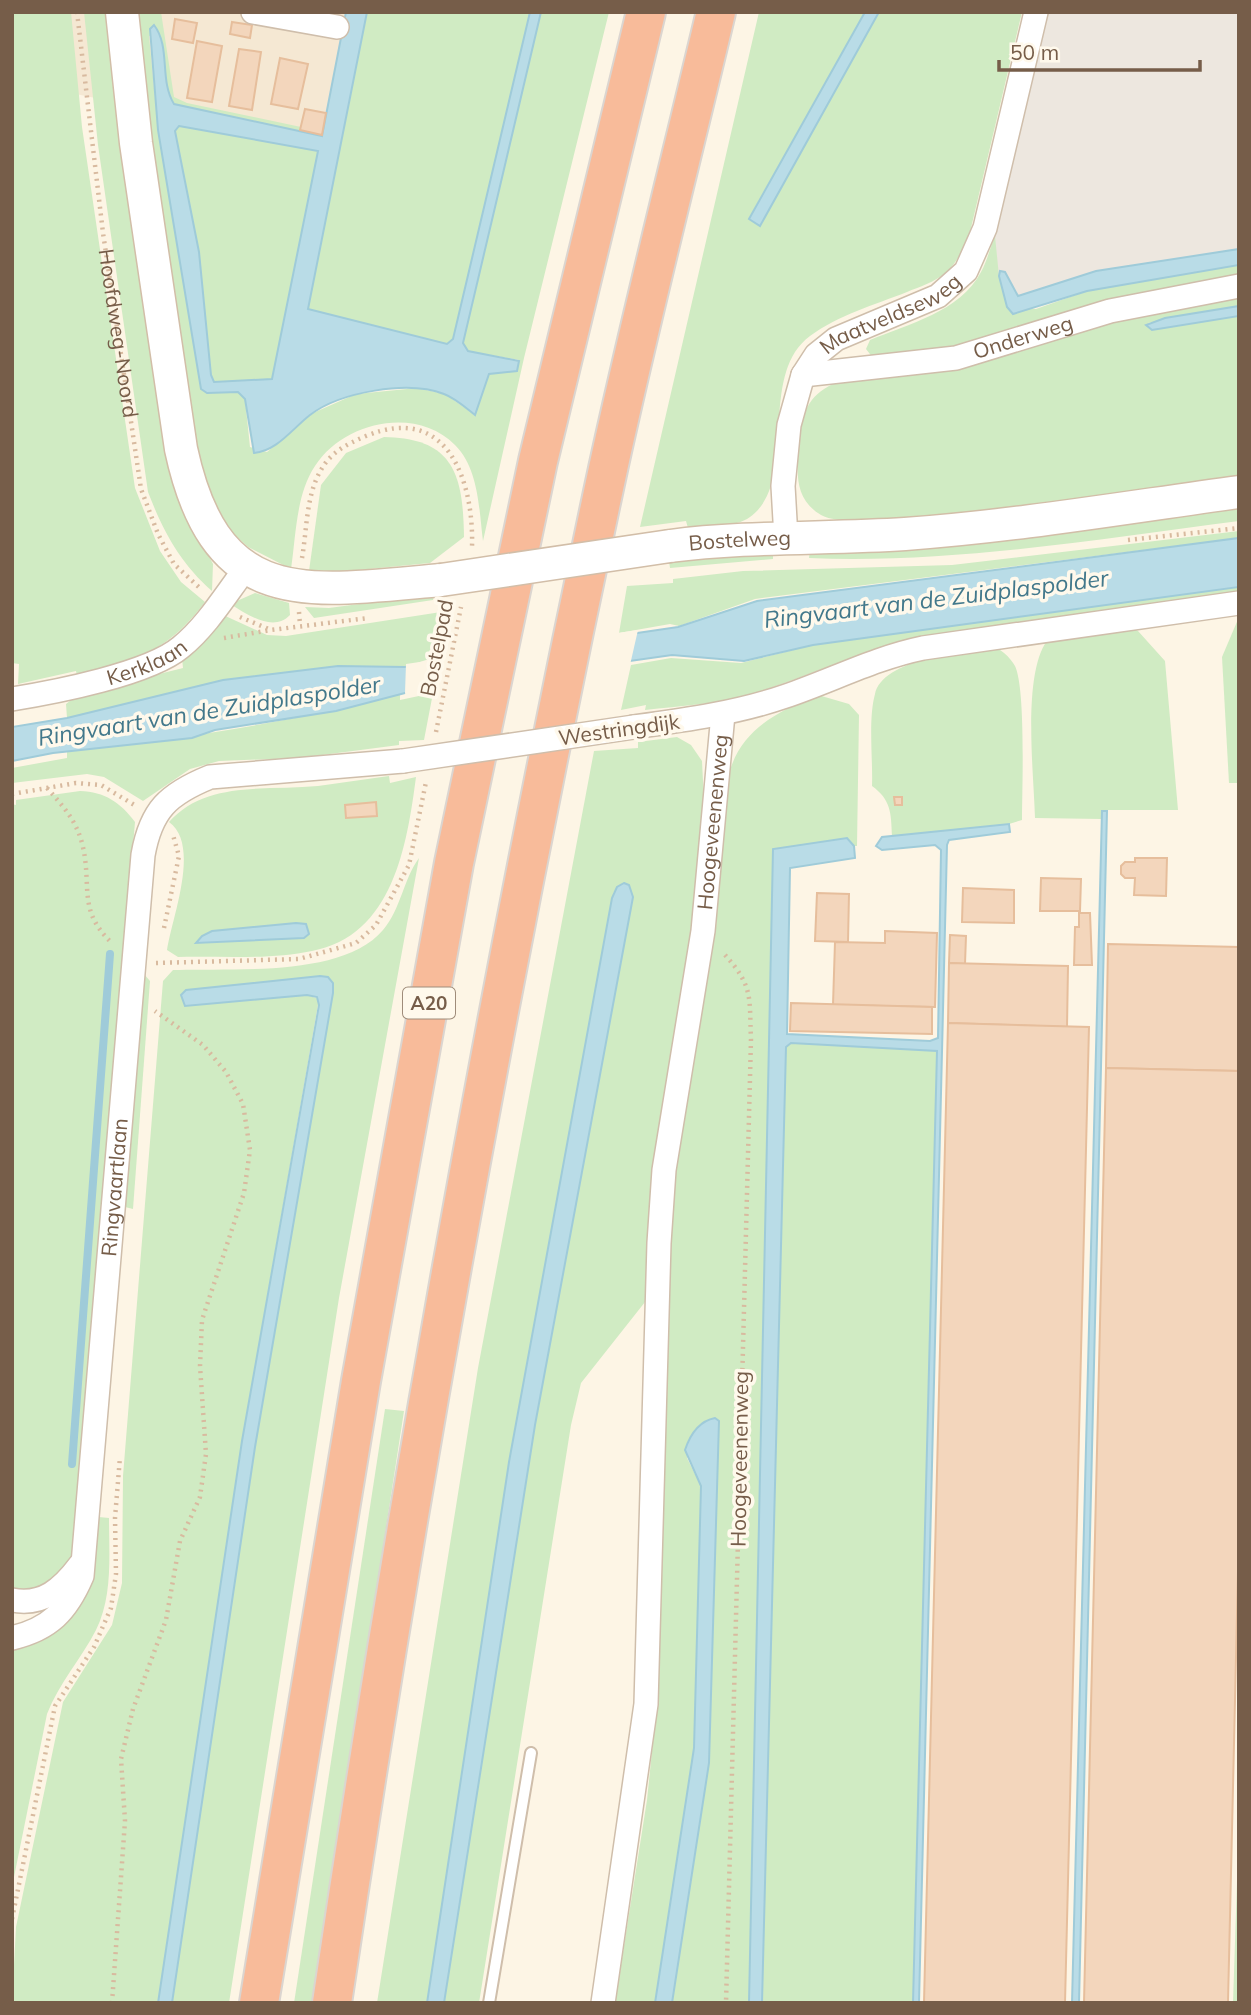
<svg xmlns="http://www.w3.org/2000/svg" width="1251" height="2015" font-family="Mulish,sans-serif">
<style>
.residential{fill:#f5e8d3}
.industrial{fill:#ede7df}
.green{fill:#d0ebc3}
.water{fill:#b9dce7;stroke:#9fcbd9;stroke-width:2;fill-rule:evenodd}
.pier{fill:#fdf5e5}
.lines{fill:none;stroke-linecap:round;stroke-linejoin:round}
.stream{stroke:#9fcbd9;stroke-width:8}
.building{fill:#f3d6bc;stroke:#e6be9c;stroke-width:2}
.lane-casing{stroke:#cfbeab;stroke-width:14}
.street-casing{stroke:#cfbeab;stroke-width:26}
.secondary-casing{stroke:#d2bea8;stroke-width:35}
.highway-casing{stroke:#dbd5d0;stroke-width:42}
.path{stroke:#d8ba9f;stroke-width:4.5;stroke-dasharray:2 5;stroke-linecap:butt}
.lane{stroke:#fff;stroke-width:10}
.street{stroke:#fff;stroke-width:23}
.secondary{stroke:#fff;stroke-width:32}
.highway{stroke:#f8bb9a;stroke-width:38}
.street-bridge-casing{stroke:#cfbeab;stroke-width:26;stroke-linecap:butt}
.secondary-bridge-casing{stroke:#d2bea8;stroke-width:35;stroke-linecap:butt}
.street-bridge{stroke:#fff;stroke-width:23}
.secondary-bridge{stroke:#fff;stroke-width:32}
.labels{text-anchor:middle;stroke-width:7;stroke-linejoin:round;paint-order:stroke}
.shield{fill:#fff9ec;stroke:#9f8c7a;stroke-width:2}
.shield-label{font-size:19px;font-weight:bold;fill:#765d49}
.street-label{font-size:21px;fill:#765d49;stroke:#fff9ec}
.water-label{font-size:23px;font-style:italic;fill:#42788b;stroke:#fff9ec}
</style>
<rect width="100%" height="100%" fill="#fdf5e5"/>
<polygon class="residential" points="12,12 360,12 335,147 12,81"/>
<polygon class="industrial" points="1048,12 1239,12 1239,259 978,307"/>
<g class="green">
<path d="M12 12H71L82 127 135 488 160 551 181 582 205 602C166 654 137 658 77 676L76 671 18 684 19 664 12 663V679Z"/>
<path d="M84 12H111L187 514 213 564 212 591C180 563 163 531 148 492L98 145Z"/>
<path d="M139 12H161L174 97 187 103 301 127 300 131 174 104 166 88 160 35 149 36 158 130 201 389 207 393 239 392 245 399 250 447 267 452 313 413 356 394 417 388 445 394 475 415 489 374 519 360 468 351 463 343 541 12H609L524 358 483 541C479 510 479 469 455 445 416 405 343 422 315 466 296 494 296 536 291 569L248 547 226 527 208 500 184 396 136 20Z"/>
<polygon points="367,12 530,12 453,339 447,344 308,309"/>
<path d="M759 12H865L749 218 760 225 879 12H1022L971 228C965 244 959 262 945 273 935 282 919 287 907 292 874 305 839 315 810 336 756 376 800 481 750 517 735 528 707 526 688 528L686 521 640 527Z"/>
<polygon points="179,126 318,150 272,380 213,382 211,375 175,131"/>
<path d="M995 236 999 276 1007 307 1036 309 1087 291 1239 265V278L948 350 873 358 866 349 870 340C908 324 960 312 981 272 987 261 990 248 995 236Z"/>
<path d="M1239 292V306L1148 323 1152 330 1239 316V481C1174 489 860 539 821 515 792 498 797 468 800 439 802 413 808 396 833 384L1111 318Z"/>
<path d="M384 437C454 438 463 475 464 537L430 563 328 573 309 571 321 485 346 453Z"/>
<path d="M1239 505V521C1100 539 949 564 809 558L810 550Z"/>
<polygon points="1239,531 1239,538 755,599 679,626 670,624 619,633 627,586 673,583 673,579 743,571 952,565"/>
<polygon points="773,552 773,559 670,568 669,561"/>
<path d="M1239 587V595L922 637C864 649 810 676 752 694 718 704 680 706 645 710L646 705 621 710 631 665 671 658 741 663 813 645Z"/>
<path d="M255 593 289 603 290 615C273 633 247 614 230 604Z"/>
<polygon points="434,594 433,600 314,618 305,607 329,608"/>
<polygon points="441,612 432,658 405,667 338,666 223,680 67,718 66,704 79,694 183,668 182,658 221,614 267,635 286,636"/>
<polygon points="1239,617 1239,783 1229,783 1222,657"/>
<path d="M1129 627 1138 631 1165 661 1178 810H1105L1102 811 1101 819 1035 818C1034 774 1021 668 1050 637Z"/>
<path d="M990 645C999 647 1011 658 1015 666 1026 689 1022 790 1022 820L1009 824 892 836C891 812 891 800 872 786 873 759 868 719 875 694 882 660 962 651 990 645Z"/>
<path d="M433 693 424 740 399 741V745L299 758 219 761 190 769 143 801 104 777 87 774 12 783V768L67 758V751C180 739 290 723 400 694V700Z"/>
<path d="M818 695 849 704 859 715 857 846H854L847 838 773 849 749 2003H672L709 1763 719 1422 715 1418 687 1458 701 1486 694 1748 655 2003H615L647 1800 657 1703 672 1175 716 928 727 783C736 732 774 713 818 695Z"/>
<polygon points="677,737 691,745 702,761 704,801 690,946 653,1162 645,1302 581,1383 571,1425 479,2003 444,2003 535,1425 633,897 629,885 614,892 612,898 509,1462 427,2003 377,2003 478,1368 594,751 638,748 638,742"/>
<path d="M389 776 390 783 416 777C407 845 393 936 312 951 270 960 222 956 178 957L167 950C172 917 201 845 169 822 206 780 267 791 318 786 342 783 365 779 389 776Z"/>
<path d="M80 791C105 792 120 802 135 822L74 1553C57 1584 46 1590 12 1594V804L16 805V800Z"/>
<path d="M419 858 339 1298 229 2003H172L255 1447 333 983 185 1006 307 995 319 999 242 1441 158 2003H12L16 1927 63 1702 112 1625 122 1583 123 1476 163 981 173 970C230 968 343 978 383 930 401 909 403 880 419 858Z"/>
<polygon points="143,973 150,981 133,1209 125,1207"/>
<polygon points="791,1043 926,1048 937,1050 937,1054 913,2003 762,2003 786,1047"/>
<polygon points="385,1409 404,1411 313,2003 294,2003"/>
<path d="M99 1517 109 1518C109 1554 113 1596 96 1630 81 1659 59 1683 47 1714L12 1887V1649L86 1594 94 1574Z"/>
<polygon points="1239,1820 1239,2003 1233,2003"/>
</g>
<g class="water">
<path d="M346 12H367L308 309 447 344 453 339 530 12H541L463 343 468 351 519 361 517 371 489 374 475 415C466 408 455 398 444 394 408 380 340 392 310 415 292 429 277 451 254 453L245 399 238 392 207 393 201 389 158 130 150 29 154 25C171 47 159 80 174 104L322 136ZM179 126 318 151 272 379 214 382 211 375 199 252 175 131Z"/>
<polygon points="865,12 879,12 760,226 749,219"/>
<polygon points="1239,249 1239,265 1087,291 1013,314 1007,307 999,276 1000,271 1005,272 1018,296 1096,271"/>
<polygon points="1239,306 1239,316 1152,330 1146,325 1165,318"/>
<polygon points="1239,538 1239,587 813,645 744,661 672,655 405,693 336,711 215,730 192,738 53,753 12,761 12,727 67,718 223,680 338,666 405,667 678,627 757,601"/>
<polygon points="1102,811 1107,811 1079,2003 1072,2003"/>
<polygon points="1009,824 1010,832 949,840 947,845 919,2003 913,2003 937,1051 791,1043 786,1047 762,2003 749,2003 773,849 847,838 854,846 855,858 790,868 787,1034 930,1041 938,1038 941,850 935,845 882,850 876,846 882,837"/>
<polygon points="624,883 629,885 633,897 535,1425 444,2003 427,2003 509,1462 612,898 617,887"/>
<polygon points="296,923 306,924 309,934 304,938 196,943 202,936 212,931"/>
<polygon points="320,976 328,977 333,983 333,993 255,1447 172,2003 158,2003 242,1441 319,1005 317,997 307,995 185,1006 181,995 186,990"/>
<path d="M715 1418 719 1421 709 1763 672 2003H655L694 1748 701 1486 685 1450C690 1435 699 1421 715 1418Z"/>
</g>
<polygon class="pier" points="638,630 630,665 406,696 405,693 406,664"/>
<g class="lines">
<polyline class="stream" points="72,1464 110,954"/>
</g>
<g class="building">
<polygon points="175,19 197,23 193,43 172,39"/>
<polygon points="232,22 252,25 250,38 230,34"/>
<polygon points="197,41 222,46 212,102 187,98"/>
<polygon points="239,49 261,52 252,110 229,106"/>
<polygon points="280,58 308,64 298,109 271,104"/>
<polygon points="305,109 326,113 322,135 300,130"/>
<polygon points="894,797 902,797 902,805 895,805"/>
<polygon points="376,802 377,816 346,818 345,805"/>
<polygon points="1135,858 1167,858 1166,896 1134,895 1135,878 1125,878 1121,874 1121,866 1125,862 1135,862"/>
<polygon points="1041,878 1081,879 1080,911 1040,911"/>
<polygon points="963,888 1014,890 1014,923 962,922"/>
<polygon points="817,893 849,894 848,942 815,941"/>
<polygon points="1079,913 1090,913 1092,965 1074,965 1075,927 1079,927"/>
<polygon points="885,931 937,933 935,1007 833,1005 835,942 885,943"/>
<polygon points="950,935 966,936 965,964 949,963"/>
<polygon points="1108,944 1239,947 1239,1071 1106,1068"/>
<polygon points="949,963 1068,966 1067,1027 948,1023"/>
<polygon points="791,1003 932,1007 932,1034 790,1031"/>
<polygon points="948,1023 1089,1027 1065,2003 924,2003"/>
<polygon points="1106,1068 1239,1071 1239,1528 1228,2003 1084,2003"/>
</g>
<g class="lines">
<g class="lane-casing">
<polyline id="lane" points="489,2003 531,1753"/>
</g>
<g class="street-casing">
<g id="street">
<polyline points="253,12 337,27"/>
<path id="s2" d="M803 375 956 358 1110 311 1239 286"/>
<path id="s3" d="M786 538 783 486 789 425 803 375 816 355 836 339 938 296 966 271 985 228 1036 12"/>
<path id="s4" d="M12 699C55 692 149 674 181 647 207 626 226 594 246 568"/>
<path d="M634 727C685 720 737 713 786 696 833 680 875 658 923 648L1239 603"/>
<path d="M12 1600C43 1606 62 1589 80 1565"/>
<path id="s5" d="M12 1638C50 1629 67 1611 82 1576L143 855C151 810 168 794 210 777L403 761"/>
<path id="s6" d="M603 2003 646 1704 659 1243 664 1170 703 931 723 714"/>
</g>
</g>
<g class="secondary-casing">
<g id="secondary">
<path d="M122 12 136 143 181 449C216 612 306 592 441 580"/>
<path id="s7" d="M670 546C748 536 827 539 905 534 1017 526 1128 507 1239 492"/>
</g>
</g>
<g class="highway-casing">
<g id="highway">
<polyline points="259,2003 361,1381 454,863 538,461 646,12"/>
<path d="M332 2003C408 1489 500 976 608 469 641 316 680 164 716 12"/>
</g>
</g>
<g class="path">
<path id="s1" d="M77 12 103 233 141 489 158 534 174 564 202 590"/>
<polyline points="1128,540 1239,528"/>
<path d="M302 558C307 530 306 495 321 470 331 452 347 444 366 436 448 402 474 482 472 547"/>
<polyline points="299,612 300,625"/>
<polyline points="240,617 271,630 368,618"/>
<polyline points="224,638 271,630"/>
<polyline points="436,732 461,607"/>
<path d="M47 788C62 805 76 820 82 843 93 886 76 910 113 944"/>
<polyline points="12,794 76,783 101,785 136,806"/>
<polyline points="164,928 179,856 173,835"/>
<path d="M725 955C754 987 749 998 751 1039L726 2003"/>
<polyline points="156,963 299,959 356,943 376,925 409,865 426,782"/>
<polyline points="12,1919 55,1706 94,1647 111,1608 116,1574 115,1518 120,1457"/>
<polyline points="112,2003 125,1821 121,1759 133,1709 166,1620 180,1541 200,1497 206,1454 200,1366 202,1320 244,1193 250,1150 243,1104 226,1072 203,1045 155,1011"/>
</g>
<use href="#lane" class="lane"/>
<use href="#street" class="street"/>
<use href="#secondary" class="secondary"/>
<use href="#highway" class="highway"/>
<g class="street-bridge-casing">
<polyline id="street-bridge" points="403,761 634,727"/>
</g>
<g class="secondary-bridge-casing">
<polyline id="secondary-bridge" points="441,580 670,546"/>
</g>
<use href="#street-bridge" class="street-bridge"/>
<use href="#secondary-bridge" class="secondary-bridge"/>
</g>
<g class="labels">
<rect class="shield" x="403" y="987.5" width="52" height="31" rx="5"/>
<g class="shield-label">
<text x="429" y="1010">A20</text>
</g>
<g class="street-label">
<text dy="7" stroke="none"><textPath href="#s3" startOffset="275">Maatveldseweg</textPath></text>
<text dy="7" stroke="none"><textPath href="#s1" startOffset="324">Hoofdweg-Noord</textPath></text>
<text dy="7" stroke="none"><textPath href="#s2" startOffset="224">Onderweg</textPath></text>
<text dy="7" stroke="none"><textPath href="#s7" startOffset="70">Bostelweg</textPath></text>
<text transform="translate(437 648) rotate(-79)" y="7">Bostelpad</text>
<text dy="7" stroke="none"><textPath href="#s4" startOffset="140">Kerklaan</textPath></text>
<text transform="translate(619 730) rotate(-8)" y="7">Westringdijk</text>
<text dy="7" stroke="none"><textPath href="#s6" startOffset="1188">Hoogeveenenweg</textPath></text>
<text dy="7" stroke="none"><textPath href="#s5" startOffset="488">Ringvaartlaan</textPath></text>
<text transform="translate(740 1459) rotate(-89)" y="7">Hoogeveenenweg</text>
</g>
<g class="water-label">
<text transform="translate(936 599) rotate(-7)" y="8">Ringvaart van de Zuidplaspolder</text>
<text transform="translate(209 711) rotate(-9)" y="8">Ringvaart van de Zuidplaspolder</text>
</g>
</g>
<rect width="1251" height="2015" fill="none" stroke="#765d49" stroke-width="28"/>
<path d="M999 60v10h201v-10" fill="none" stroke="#765d49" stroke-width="3.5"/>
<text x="1010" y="60" font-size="21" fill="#765d49" stroke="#fff9ec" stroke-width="5" paint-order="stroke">50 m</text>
</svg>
